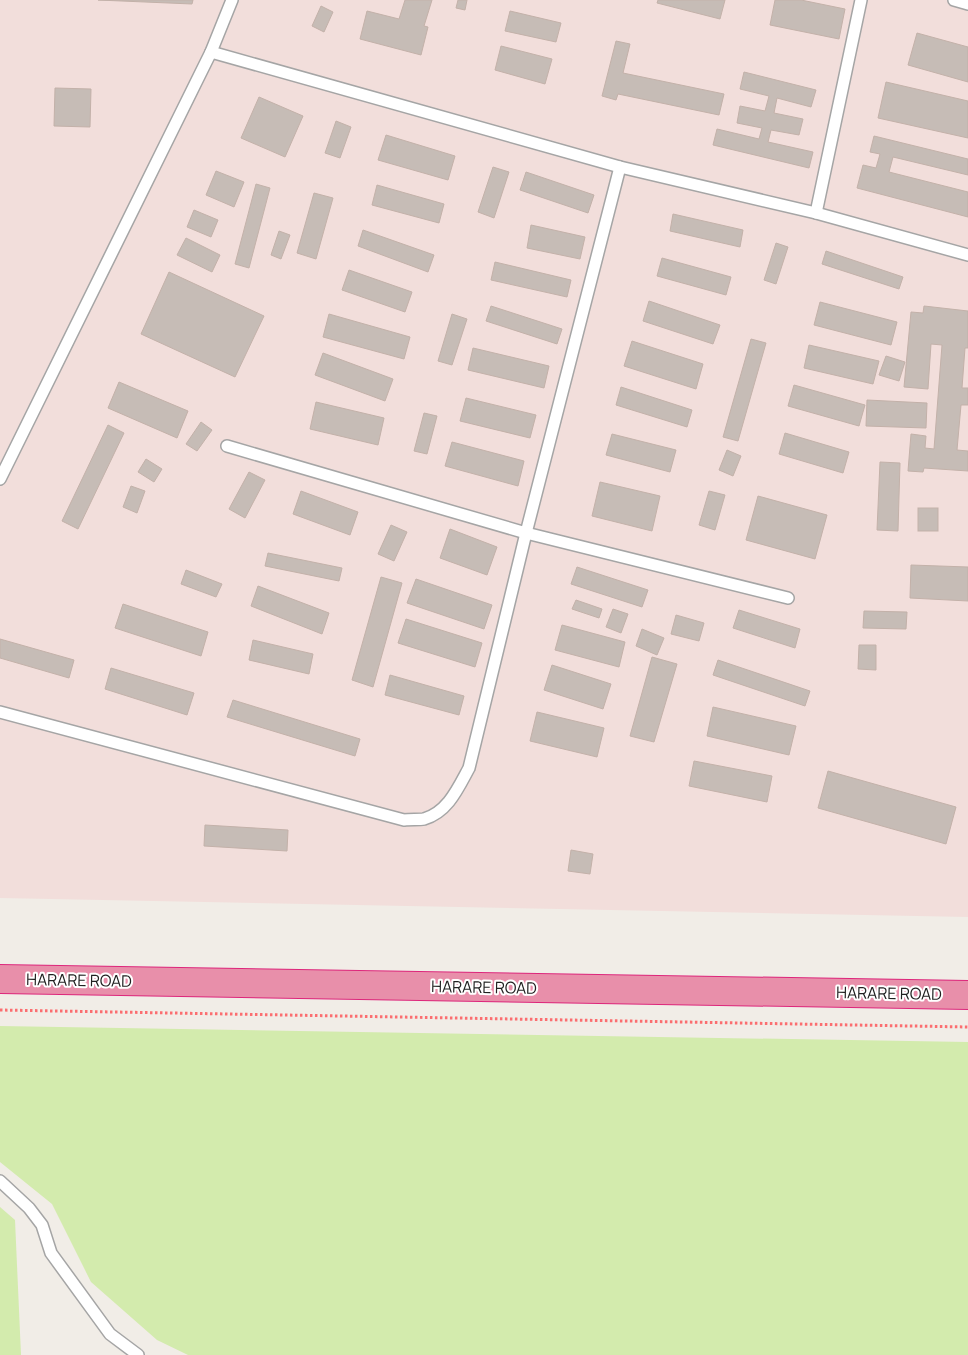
<svg xmlns="http://www.w3.org/2000/svg" width="968" height="1355" font-family="Manrope,sans-serif">
<style>
.military{fill:#f2dedb}
.grass{fill:#d3ebad}
.building{fill:#c6bcb6;stroke:#c3b1a9}
.lines{fill:none;stroke-linecap:round;stroke-linejoin:round}
.lane-casing{stroke:#a5a5a5;stroke-width:14}
.highway-casing{stroke:#dd267b;stroke-width:30}
.path{stroke:#fb6e70;stroke-width:3;stroke-dasharray:2.5 2.5;stroke-linecap:butt}
.lane{stroke:#fff;stroke-width:11}
.highway{stroke:#e88faa;stroke-width:28}
.labels{text-anchor:middle;stroke-width:4;stroke-linejoin:round;paint-order:stroke}
.street-label{font-size:16px;fill:#212121;stroke:#fff}
</style>
<rect width="100%" height="100%" fill="#f1ede7"/>
<polygon class="military" points="0,0 968,0 968,917 0,898"/>
<g class="grass">
<polygon points="0,1026 968,1042 968,1355 188,1355 157,1340 91,1282 52,1204 0,1162"/>
<polygon points="0,1207 15,1220 21,1355 0,1355"/>
</g>
<g class="building">
<polygon points="98,0 193,0 192,4"/>
<polygon points="405,0 432,0 424,26 428,27 421,55 360,39 367,11 399,19"/>
<polygon points="458,0 467,0 465,10 456,8"/>
<polygon points="658,0 725,0 720,19 657,3"/>
<polygon points="775,0 801,0 845,9 839,39 770,25"/>
<polygon points="321,6 333,12 324,32 312,26"/>
<polygon points="510,11 561,23 556,42 505,31"/>
<polygon points="917,33 968,47 968,82 908,65"/>
<polygon points="616,41 630,44 623,73 724,94 719,115 618,94 616,100 602,96"/>
<polygon points="501,46 552,59 545,84 495,70"/>
<polygon points="744,72 816,90 811,107 777,98 774,113 803,119 799,135 771,130 768,142 813,152 809,168 713,145 717,129 759,139 762,128 737,123 740,106 765,111 769,96 740,89"/>
<polygon points="886,82 968,101 968,138 878,118"/>
<polygon points="55,88 91,89 90,127 54,126"/>
<polygon points="259,97 303,116 285,157 241,138"/>
<polygon points="336,121 351,127 340,158 325,153"/>
<polygon points="386,135 455,156 448,180 378,160"/>
<polygon points="874,136 968,159 968,175 893,157 889,172 968,192 968,217 857,188 863,165 876,168 880,154 870,152"/>
<polygon points="493,167 509,172 494,218 478,212"/>
<polygon points="216,171 244,182 234,207 206,195"/>
<polygon points="526,172 594,195 588,213 520,190"/>
<polygon points="256,184 270,188 249,268 235,264"/>
<polygon points="377,185 444,204 439,223 372,205"/>
<polygon points="314,193 333,198 316,259 297,253"/>
<polygon points="194,210 218,220 211,237 187,227"/>
<polygon points="673,214 743,230 740,247 670,231"/>
<polygon points="531,225 585,237 580,259 527,248"/>
<polygon points="363,230 434,255 428,272 358,246"/>
<polygon points="279,231 290,235 281,259 271,255"/>
<polygon points="186,238 220,255 212,272 177,255"/>
<polygon points="776,243 788,247 776,284 764,280"/>
<polygon points="826,251 903,277 899,289 822,264"/>
<polygon points="662,258 731,277 726,295 657,276"/>
<polygon points="495,262 571,280 567,297 491,280"/>
<polygon points="349,270 412,292 405,312 342,290"/>
<polygon points="169,272 264,316 235,377 141,334"/>
<polygon points="649,301 720,325 713,344 643,321"/>
<polygon points="820,302 897,322 891,345 814,325"/>
<polygon points="491,306 562,329 557,344 486,321"/>
<polygon points="924,306 968,311 968,348 965,348 962,388 968,388 968,405 961,405 957,450 968,451 968,471 924,468 923,472 908,471 911,434 926,436 925,448 934,449 942,345 931,344 928,389 904,387 911,312 923,313"/>
<polygon points="329,314 410,337 404,359 323,337"/>
<polygon points="452,314 467,319 452,365 438,361"/>
<polygon points="751,339 766,343 738,441 723,437"/>
<polygon points="632,341 703,364 696,389 624,366"/>
<polygon points="809,345 879,361 873,384 804,368"/>
<polygon points="473,348 549,366 544,388 468,370"/>
<polygon points="323,353 393,379 385,401 315,375"/>
<polygon points="886,356 905,362 899,381 879,375"/>
<polygon points="119,382 188,411 177,438 108,408"/>
<polygon points="794,385 865,405 859,426 788,406"/>
<polygon points="621,387 692,410 687,427 616,405"/>
<polygon points="466,398 536,415 530,438 460,421"/>
<polygon points="867,400 927,403 926,428 866,426"/>
<polygon points="316,402 384,418 378,445 310,429"/>
<polygon points="424,413 437,416 427,454 414,451"/>
<polygon points="201,422 212,430 197,451 186,444"/>
<polygon points="108,425 124,433 78,529 62,521"/>
<polygon points="785,433 849,452 843,473 779,454"/>
<polygon points="612,434 676,450 670,472 606,455"/>
<polygon points="452,442 524,461 518,486 445,466"/>
<polygon points="727,450 741,456 733,476 719,470"/>
<polygon points="146,459 162,469 154,482 138,472"/>
<polygon points="880,462 900,463 898,531 877,530"/>
<polygon points="249,472 265,480 245,518 229,509"/>
<polygon points="600,482 660,496 652,531 592,516"/>
<polygon points="131,486 145,491 137,513 123,507"/>
<polygon points="301,491 358,512 350,535 293,514"/>
<polygon points="709,491 725,495 715,530 699,525"/>
<polygon points="758,496 827,515 815,559 746,540"/>
<rect x="918" y="508" width="20" height="23"/>
<polygon points="391,525 407,532 394,561 378,554"/>
<polygon points="450,529 497,547 487,575 440,558"/>
<polygon points="268,553 342,568 339,581 265,566"/>
<polygon points="911,565 968,567 968,601 910,598"/>
<polygon points="577,567 648,590 642,607 571,584"/>
<polygon points="186,570 222,584 216,597 181,584"/>
<polygon points="381,577 402,583 373,687 352,680"/>
<polygon points="416,579 492,605 484,629 407,603"/>
<polygon points="258,586 329,613 322,634 251,606"/>
<polygon points="576,600 602,609 599,618 572,609"/>
<polygon points="123,604 208,632 201,656 115,628"/>
<polygon points="613,609 628,614 621,633 606,627"/>
<polygon points="739,610 800,629 795,648 733,628"/>
<polygon points="864,611 907,612 906,629 863,628"/>
<polygon points="676,615 704,623 699,641 671,634"/>
<polygon points="406,619 482,643 475,667 398,643"/>
<polygon points="562,625 625,642 619,667 555,650"/>
<polygon points="642,629 664,638 657,655 636,646"/>
<polygon points="0,639 74,660 69,678 0,658"/>
<polygon points="253,640 313,654 309,674 249,660"/>
<polygon points="859,645 876,645 876,670 858,669"/>
<polygon points="652,657 677,664 654,742 630,736"/>
<polygon points="718,660 810,691 805,706 713,675"/>
<polygon points="552,665 611,684 603,709 544,690"/>
<polygon points="111,668 194,693 187,715 105,689"/>
<polygon points="390,675 464,696 459,715 385,695"/>
<polygon points="233,700 360,739 355,756 227,717"/>
<polygon points="713,707 796,726 789,755 707,736"/>
<polygon points="537,712 604,728 597,757 530,741"/>
<polygon points="694,761 772,776 767,802 689,786"/>
<polygon points="828,771 956,807 946,844 818,808"/>
<polygon points="205,825 288,830 287,851 204,846"/>
<polygon points="571,850 593,854 590,874 568,871"/>
</g>
<g class="lines">
<g class="lane-casing">
<g id="lane">
<polyline points="954,0 968,4"/>
<polyline points="211,52 620,167 816,213 968,255"/>
<polyline points="816,213 861,0"/>
<polyline points="227,446 526,533 788,598"/>
<polyline points="0,479 211,52 232,0"/>
<path d="M0 712 404 820C410 819 419 820 424 819 448 812 458 788 469 768L526 533 620 167"/>
<polyline points="0,1181 29,1208 42,1225 51,1253 110,1334 138,1355"/>
</g>
</g>
<g class="highway-casing">
<polyline id="highway" points="0,979 968,995"/>
</g>
<polyline class="path" points="0,1010 968,1027"/>
<use href="#lane" class="lane"/>
<use href="#highway" class="highway"/>
</g>
<g class="labels">
<g class="street-label">
<text transform="translate(79 980) rotate(1)" y="6">HARARE ROAD</text>
<text transform="translate(484 987) rotate(1)" y="6">HARARE ROAD</text>
<text transform="translate(889 993) rotate(1)" y="6">HARARE ROAD</text>
</g>
</g>
</svg>
